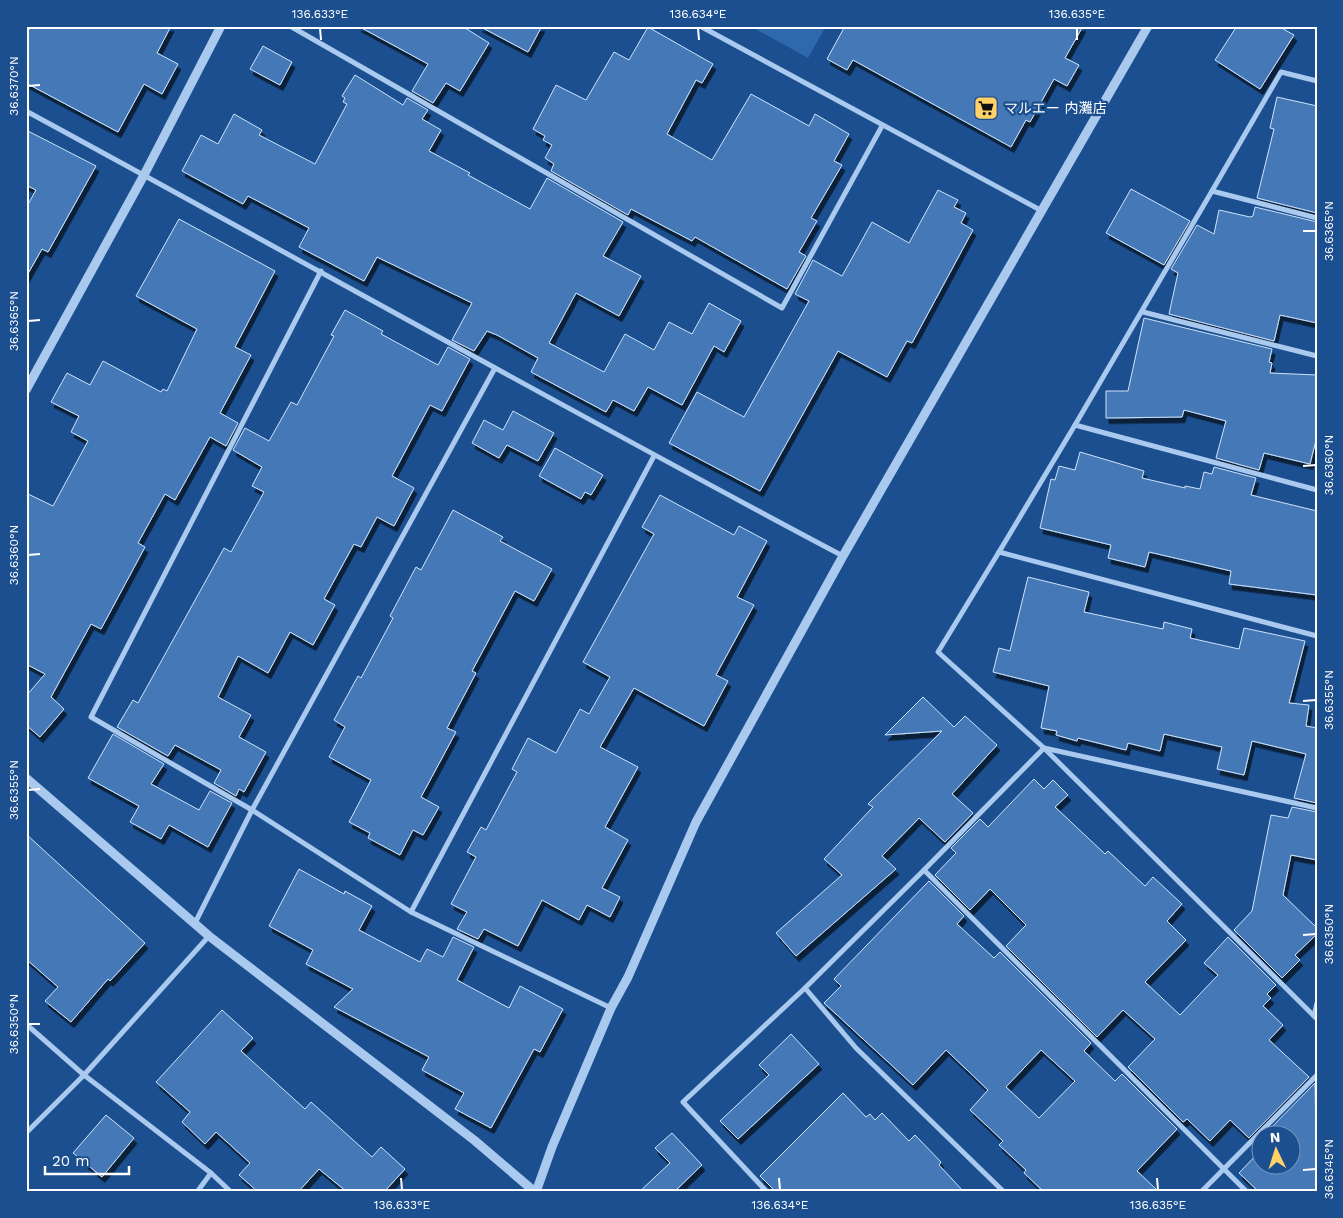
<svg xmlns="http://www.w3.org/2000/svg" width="1343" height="1218" font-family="'Work Sans','Noto Sans JP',sans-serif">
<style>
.green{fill:#2e69ad}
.building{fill:#4478b7;stroke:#cfe3fa;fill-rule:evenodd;filter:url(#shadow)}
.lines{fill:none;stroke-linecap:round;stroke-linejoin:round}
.minor{stroke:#a9c9ee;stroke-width:5}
.tertiary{stroke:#a9c9ee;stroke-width:9}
.ticks{fill:none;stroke:#fff;stroke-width:2}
.labels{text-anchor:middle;stroke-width:4.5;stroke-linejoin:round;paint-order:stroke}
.poi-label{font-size:14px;fill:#fff;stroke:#1b4f8f;text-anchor:start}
.neatline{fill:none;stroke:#fff;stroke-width:2}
.ticks-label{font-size:12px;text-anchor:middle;fill:#fff}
</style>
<defs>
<filter id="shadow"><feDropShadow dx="3" dy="5.5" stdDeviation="0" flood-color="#0009"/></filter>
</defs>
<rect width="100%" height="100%" fill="#1b4f8f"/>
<polygon class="green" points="750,26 826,26 808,58"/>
<g class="building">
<polygon points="31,26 171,26 157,53 178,64 162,94 144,84 118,132 26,83 26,35"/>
<polygon points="358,26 462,26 489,43 460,91 446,83 433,103 412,91 428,64"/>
<polygon points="479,26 542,26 528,52"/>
<polygon points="845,26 1083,26 1065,58 1079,65 1067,86 1054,79 1030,122 1026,120 1011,147 853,60 847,70 827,59"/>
<polygon points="1237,26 1278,26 1294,35 1260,89 1215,60"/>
<polygon points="648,27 713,64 702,83 696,80 667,134 712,160 751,94 809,126 815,114 849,134 834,161 842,165 811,218 817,221 799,252 806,256 787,289 695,237 692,241 631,209 628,215 551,171 554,164 545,158 552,145 543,140 545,136 533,129 556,85 586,100 614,52 629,60"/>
<polygon points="263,46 292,62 280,85 250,69"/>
<polygon points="355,75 403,105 407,98 428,110 422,119 441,130 429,151 470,173 468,175 530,209 547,178 623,222 603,256 641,276 619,316 576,293 549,343 604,372 625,334 654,350 669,322 692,334 709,303 741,321 724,352 714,346 682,405 648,387 634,411 613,400 606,412 531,372 538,358 497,335 487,331 474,351 452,340 472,303 377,257 364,281 299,247 309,228 248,196 243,204 182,171 201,135 218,144 234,114 262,130 259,135 315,164 347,104 343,102 345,98 342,96"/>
<polygon points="1277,97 1317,106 1317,213 1257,198 1274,129 1270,128"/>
<polygon points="26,130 96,166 48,252 42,249 26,277 26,208 36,190 26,185"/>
<polygon points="1131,189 1190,221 1164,265 1106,233"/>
<polygon points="938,190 958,200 954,207 966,213 961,223 973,230 912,343 907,341 887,377 838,351 760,491 669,443 697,392 744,417 809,301 795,294 813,260 842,276 872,222 909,243"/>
<polygon points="1255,207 1317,222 1317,323 1280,315 1274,341 1169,314 1178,273 1171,269 1197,225 1214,234 1219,210 1250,217 1253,216"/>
<polygon points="179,219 275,271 235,347 251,355 220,413 238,423 226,446 210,437 175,500 165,494 138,543 145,547 101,629 91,624 51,697 64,709 40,737 26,725 26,696 45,674 26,664 26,493 53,506 88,441 71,432 79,416 51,402 67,373 90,385 103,361 161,392 163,389 167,391 197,329 136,296"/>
<polygon points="345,310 383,331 381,334 438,365 448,347 470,359 442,411 430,405 392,476 414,488 394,526 377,517 361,547 354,544 324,599 335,605 313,645 290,632 268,673 238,656 218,697 251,715 239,737 266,752 244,792 239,789 236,796 214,783 221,770 175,745 168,756 117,727 133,700 138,703 224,548 231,552 264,492 252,486 262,467 233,450 245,428 269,441 291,402 297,405 334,336 331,335"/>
<polygon points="1144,318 1272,349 1269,362 1272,363 1270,373 1317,375 1317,436 1310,464 1264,453 1259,470 1216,458 1226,421 1184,410 1182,417 1106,418 1106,391 1128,391"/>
<polygon points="513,411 554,433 538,461 507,445 499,458 472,443 484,420 503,430"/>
<polygon points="555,448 603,475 591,495 585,492 581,499 539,476"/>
<polygon points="1080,452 1144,471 1142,478 1185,488 1185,486 1200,489 1204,472 1212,474 1214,467 1256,478 1251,495 1317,511 1317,595 1229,584 1231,571 1149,552 1145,567 1108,558 1111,545 1040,528 1051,479 1055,480 1059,466 1075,470"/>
<polygon points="660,495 734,535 739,526 767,541 737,597 754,605 716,675 728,681 704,726 634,688 600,747 638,767 605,827 628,840 602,888 620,897 610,917 587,905 579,920 542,900 518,946 484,929 478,939 457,929 467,912 451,904 476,857 467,852 481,827 486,830 517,772 512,769 528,738 556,753 580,709 589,714 610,677 583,662 654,534 642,527"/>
<polygon points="453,510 503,537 500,541 552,569 534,601 515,591 472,671 476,673 447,728 456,732 421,797 439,807 423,835 413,830 400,855 368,838 370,833 349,822 371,780 329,757 345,727 334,720 358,676 361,678 393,618 390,616 416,567 421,570"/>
<polygon points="1028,577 1089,592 1084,612 1163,629 1164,622 1192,629 1190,638 1239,649 1244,628 1305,641 1289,703 1309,705 1306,726 1317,728 1317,803 1294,798 1306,754 1252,741 1244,775 1217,769 1222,747 1164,734 1160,751 1128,743 1126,750 1078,738 1077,741 1056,735 1057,731 1041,728 1049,686 993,672 999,648 1010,651"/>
<polygon points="923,697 954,727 965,716 997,745 952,794 973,813 945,842 919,818 882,856 896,869 796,956 776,933 842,875 824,859 873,807 868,804 942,731 885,735"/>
<polygon points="113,734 164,764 151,784 199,810 210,791 232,803 208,847 169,825 161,839 130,822 139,806 88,778"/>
<polygon points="1034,779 1044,789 1053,780 1068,795 1055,807 1105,854 1108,851 1145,886 1153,877 1182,904 1167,921 1186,940 1145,982 1180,1015 1218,975 1204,963 1228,937 1276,985 1267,994 1271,998 1263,1006 1283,1025 1269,1040 1309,1077 1249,1138 1230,1120 1210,1141 1187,1119 1183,1122 1128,1067 1155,1039 1123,1010 1097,1037 1006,946 1026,925 990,889 970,910 935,875 956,853 951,848 980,819 988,827"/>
<polygon points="1292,807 1317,812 1317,860 1291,855 1283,895 1317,928 1317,934 1295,955 1300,960 1282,978 1234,930 1252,911 1271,815 1288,818"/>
<polygon points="26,834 145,943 110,981 108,979 71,1022 45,1001 58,987 26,959"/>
<polygon points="299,869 344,894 345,891 372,906 359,930 420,962 427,949 443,957 453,937 474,947 457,980 509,1008 520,986 563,1009 540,1052 534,1049 491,1128 455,1109 464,1093 422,1070 429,1057 334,1007 353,989 306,964 313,950 269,926"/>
<path d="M929 881 964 916 957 924 994 958 1000 952 1091 1043 1084 1051 1115 1081 1122 1074 1177 1129 1137 1171 1159 1192H1044L1024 1173 1026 1170 999 1145 1003 1141 970 1110 988 1090 946 1050 913 1085 824 1003 841 986 834 979ZM1041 1050 1075 1081 1039 1118 1006 1087Z"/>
<polygon points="222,1010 253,1038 241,1051 305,1109 311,1102 372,1157 381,1147 405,1169 384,1192 347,1192 319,1169 298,1192 258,1192 239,1175 250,1163 216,1132 205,1144 182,1122 190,1112 156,1082"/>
<polygon points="791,1034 819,1064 738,1139 720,1121 769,1075 759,1065"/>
<polygon points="1315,1083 1317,1192 1259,1192 1239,1173 1260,1151 1260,1166 1290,1166 1290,1136 1263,1136"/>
<polygon points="843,1093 866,1117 870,1114 875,1120 882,1113 909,1141 915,1135 941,1162 939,1165 964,1192 776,1192 760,1176"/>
<polygon points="106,1115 134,1138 102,1177 73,1153"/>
<polygon points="672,1133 702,1165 674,1192 639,1192 670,1163 655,1148"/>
</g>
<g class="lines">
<g class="minor">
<polyline points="290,26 782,308 882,126"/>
<polyline points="700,26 1042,211"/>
<polyline points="1317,81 1281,72 1212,191 1317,218"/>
<path d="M26 111C299 259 569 411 843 556"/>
<polyline points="321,271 91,717 252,810 411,912 611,1008"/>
<polyline points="1143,312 1317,356"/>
<polyline points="1075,425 1212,191"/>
<polyline points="1317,490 1075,425 999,552 1317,636"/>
<polyline points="999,552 938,652 1044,748 1317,808"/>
<polyline points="924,870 1044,748 1314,1016"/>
<polyline points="411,912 654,456"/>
<polyline points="195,923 252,810 495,368"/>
<polyline points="1317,1003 1314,1016 1317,1019"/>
<polyline points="26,1024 84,1075 211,1173 231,1192"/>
<polyline points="26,1133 84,1075 209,936"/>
<polyline points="197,1192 211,1173"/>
<polyline points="767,1192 683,1102 805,988"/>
<polyline points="1004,1192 856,1048 805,988 924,870 1247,1192"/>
<polyline points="1201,1192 1317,1075"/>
</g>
<g class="tertiary">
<polyline points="26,390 144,175 221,26"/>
<polyline points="26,778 209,936 474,1140 535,1192"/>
<polyline points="536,1192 552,1147 611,1008 628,977 696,822 843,556 1148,26"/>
</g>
</g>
<path class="ticks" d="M320 28 321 40M698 28 699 40M1077 28V40M28 86 40 85M1303 231H1316M28 321 40 320M1303 466 1316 465M28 555 40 554M1303 701 1316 700M28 790 40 789M1303 935 1316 934M28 1024H40M1303 1170 1316 1169M401 1178 402 1190M779 1178 780 1190M1157 1178 1158 1190"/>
<defs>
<g id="supermarket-square" transform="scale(1.25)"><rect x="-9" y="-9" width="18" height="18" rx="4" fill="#ffd166" stroke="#1b4f8f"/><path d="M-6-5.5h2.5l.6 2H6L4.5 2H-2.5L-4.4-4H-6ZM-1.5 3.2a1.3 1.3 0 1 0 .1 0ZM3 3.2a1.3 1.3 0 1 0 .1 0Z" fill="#111"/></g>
</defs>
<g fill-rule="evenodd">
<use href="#supermarket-square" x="986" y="108"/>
</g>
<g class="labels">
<g class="poi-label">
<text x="1004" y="113">マルエー 内灘店</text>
</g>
</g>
<rect width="1343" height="1218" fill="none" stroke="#1b4f8f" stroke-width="55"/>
<g transform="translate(1276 1150) rotate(356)"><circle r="24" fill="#1b4f8f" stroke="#7695bc"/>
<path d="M0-4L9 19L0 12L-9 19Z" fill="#ffd166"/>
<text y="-8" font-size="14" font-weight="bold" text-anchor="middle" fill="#ffffff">N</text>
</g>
<path d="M45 1166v8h84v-8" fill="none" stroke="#ffffff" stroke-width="2.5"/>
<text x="52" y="1166" font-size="15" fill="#ffffff" stroke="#1b4f8f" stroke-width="4" paint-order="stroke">20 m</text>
<rect x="28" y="28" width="1288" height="1162" class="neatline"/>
<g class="ticks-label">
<text x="320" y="18">136.633°E</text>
<text x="698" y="18">136.634°E</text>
<text x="1077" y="18">136.635°E</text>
<text transform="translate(14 86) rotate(-90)" y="4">36.6370°N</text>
<text transform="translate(1329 231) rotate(-90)" y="4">36.6365°N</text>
<text transform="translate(14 321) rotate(-90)" y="4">36.6365°N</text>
<text transform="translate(1329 465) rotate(-90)" y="4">36.6360°N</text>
<text transform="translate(14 555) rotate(-90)" y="4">36.6360°N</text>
<text transform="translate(1329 700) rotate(-90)" y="4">36.6355°N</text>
<text transform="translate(14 790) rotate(-90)" y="4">36.6355°N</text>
<text transform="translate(1329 934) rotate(-90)" y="4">36.6350°N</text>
<text transform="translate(14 1024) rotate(-90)" y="4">36.6350°N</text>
<text transform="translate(1329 1169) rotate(-90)" y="4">36.6345°N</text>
<text x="402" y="1209">136.633°E</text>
<text x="780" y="1209">136.634°E</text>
<text x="1158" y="1209">136.635°E</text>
</g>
</svg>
